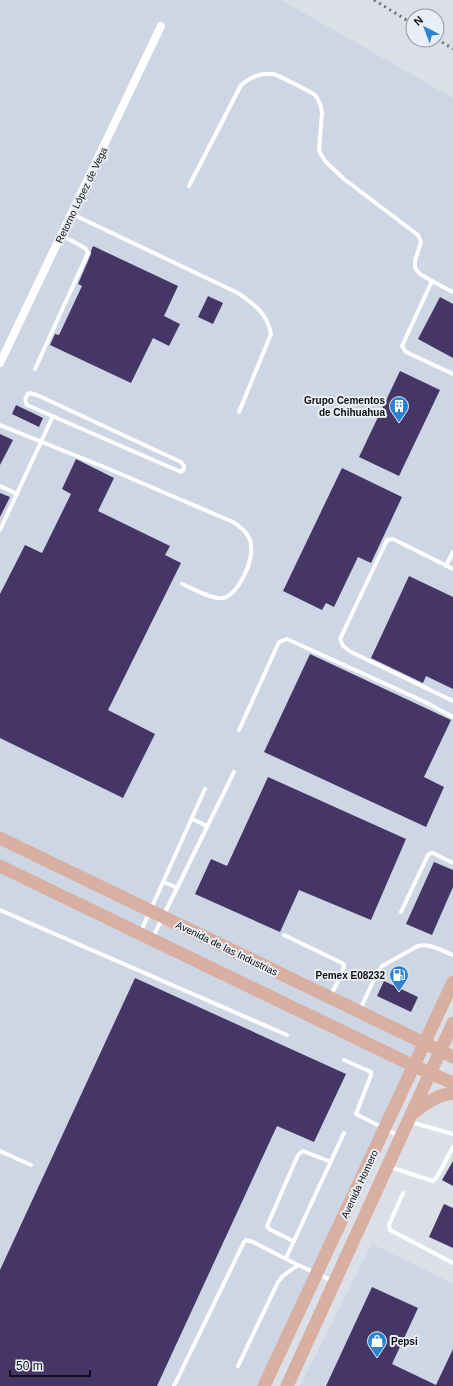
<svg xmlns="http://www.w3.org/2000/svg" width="453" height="1386" font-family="Helvetica,sans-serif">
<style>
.built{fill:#cdd6e4}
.building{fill:#463666}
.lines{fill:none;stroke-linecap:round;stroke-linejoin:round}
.lane{stroke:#fff;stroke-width:4}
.street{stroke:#fff;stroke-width:8}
.primary{stroke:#d9afa1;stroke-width:13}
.rail{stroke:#6e7176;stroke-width:3;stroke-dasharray:2 4;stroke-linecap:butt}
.labels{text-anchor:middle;stroke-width:4;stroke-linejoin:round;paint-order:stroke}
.street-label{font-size:10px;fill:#0f1013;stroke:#e9eef5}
.poi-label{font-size:10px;font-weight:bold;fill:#0f1013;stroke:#e9eef5;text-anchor:end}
</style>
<rect width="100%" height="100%" fill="#dbe0e8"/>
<g class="built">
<polygon points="0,0 281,0 453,98 453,973 262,1386 0,1386"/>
<polygon points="372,1244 453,1284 453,1386 300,1386"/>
</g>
<g class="building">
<polygon points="93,246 178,286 164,316 180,324 169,346 153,338 131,383 50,345 55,334 59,335 82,286 78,284 91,254 91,251"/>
<polygon points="208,296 223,303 213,324 198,317"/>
<polygon points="440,297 453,304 453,358 418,339"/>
<polygon points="400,371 440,390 399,476 359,457"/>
<polygon points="16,405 43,418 39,427 12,414"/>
<polygon points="0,434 13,440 0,465"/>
<polygon points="76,459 114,478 98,511 170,546 165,555 181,563 108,710 155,734 123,798 0,738 0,594 25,545 42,553 71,494 62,489"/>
<polygon points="342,468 402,497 371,563 358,557 334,607 326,603 322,610 283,591"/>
<polygon points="0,493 10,497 0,517"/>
<polygon points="409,576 453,597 453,689 426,676 423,683 371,658"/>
<polygon points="310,654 451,720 424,777 444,787 426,827 264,752"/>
<polygon points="268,777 406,839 371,920 299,890 280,932 195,894 211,859 227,866"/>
<polygon points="434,862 453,870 453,887 432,935 406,924"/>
<polygon points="135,978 346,1074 314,1142 277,1126 157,1386 0,1386 0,1270"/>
<polygon points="384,981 418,997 411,1012 377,996"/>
<polygon points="453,1161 453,1186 442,1180"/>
<polygon points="444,1204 453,1208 453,1248 429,1237"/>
<polygon points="372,1287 418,1308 392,1364 436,1385 453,1349 453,1386 326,1386"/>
</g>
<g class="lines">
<g class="lane">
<path d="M189 186 241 85C251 77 260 73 273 74 278 75 311 92 315 95 319 100 321 106 322 112L319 151 325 161 344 179 418 235 421 242 415 261V268L420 274 432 281"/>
<path d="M72 214 238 293C255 305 267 313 271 334L239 412"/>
<polyline points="453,292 432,281 402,346 406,352 453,374"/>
<polyline points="35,369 88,253 85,248 61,235"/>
<path d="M29 393 37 395 181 462 184 466V469L181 472 27 405C24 400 25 397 29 393Z"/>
<path d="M0 425 109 469 233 522C241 527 251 535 251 546 253 561 239 594 223 598 212 600 192 588 182 584"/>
<polyline points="0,486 17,494"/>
<polyline points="0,530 53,416"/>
<polyline points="446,566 453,552"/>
<polyline points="453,569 393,539 387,540 340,639 343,646 351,652 453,701"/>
<polyline points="239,730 279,642 287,639 423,701 453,717"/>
<polyline points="192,819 207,826"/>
<polyline points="164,882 177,888"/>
<polyline points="0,910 287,1035"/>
<polyline points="401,912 428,855 431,853 433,853 453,863"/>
<polyline points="141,931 205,789"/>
<polyline points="284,935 342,963 344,965 343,971 331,995"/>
<polyline points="153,937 234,772"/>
<path d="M360 1010 376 975 382 966 418 946C430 943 442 951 453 955"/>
<polyline points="344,1060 371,1072 371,1075 356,1114 399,1136"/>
<polyline points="411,1122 453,1134"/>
<polyline points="0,1151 31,1165"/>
<polyline points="390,1167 433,1181 437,1177 453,1147"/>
<polyline points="403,1193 389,1225 390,1230 453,1263"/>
<polyline points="293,1241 269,1229 267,1226 298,1155 303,1151 331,1162"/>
<polyline points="286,1258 344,1133"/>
<polyline points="238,1366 278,1282 283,1276 298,1265"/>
<polyline points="174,1386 244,1242 246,1240 253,1242 298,1265 333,1281"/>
</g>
<polyline class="street" points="0,363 161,26"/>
<g class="primary">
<polyline points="0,838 453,1057"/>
<polyline points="0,866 414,1066 453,1083"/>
<path d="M413 1113C426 1103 437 1095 453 1093"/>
<polyline points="264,1386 453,982"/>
<polyline points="287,1386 453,1023"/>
</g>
<g class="rail">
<polyline points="374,0 413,24"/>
<polyline points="437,39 453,49"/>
</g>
</g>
<defs>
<g id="building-pin" transform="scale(1)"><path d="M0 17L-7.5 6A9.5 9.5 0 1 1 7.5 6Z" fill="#2c83d1" stroke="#e9eef5"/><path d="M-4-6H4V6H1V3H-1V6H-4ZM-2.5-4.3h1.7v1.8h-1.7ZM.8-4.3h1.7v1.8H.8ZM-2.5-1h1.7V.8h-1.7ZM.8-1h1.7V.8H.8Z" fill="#fff"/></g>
<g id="fuel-pin" transform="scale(1)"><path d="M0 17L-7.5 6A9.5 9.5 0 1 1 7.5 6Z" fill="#2c83d1" stroke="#e9eef5"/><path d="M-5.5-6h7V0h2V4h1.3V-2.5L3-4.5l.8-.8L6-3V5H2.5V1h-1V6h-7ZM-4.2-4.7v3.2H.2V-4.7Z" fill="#fff"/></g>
<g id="shop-pin" transform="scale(1)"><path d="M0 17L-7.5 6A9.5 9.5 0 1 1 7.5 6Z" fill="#2c83d1" stroke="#e9eef5"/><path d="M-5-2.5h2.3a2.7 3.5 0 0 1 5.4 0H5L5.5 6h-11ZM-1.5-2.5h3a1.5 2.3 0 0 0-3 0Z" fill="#fff"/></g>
</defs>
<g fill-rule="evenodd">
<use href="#building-pin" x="399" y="406"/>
<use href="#fuel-pin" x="399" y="975"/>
<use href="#shop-pin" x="377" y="1341"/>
</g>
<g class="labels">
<g class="street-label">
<text transform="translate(81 195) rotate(-64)" y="4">Retorno López de Vega</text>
<text transform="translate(227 948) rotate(26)" y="4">Avenida de las Industrias</text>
<text transform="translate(359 1184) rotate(-65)" y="4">Avenida Homero</text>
</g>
<g class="poi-label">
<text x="385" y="404">Grupo Cementos<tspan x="385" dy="12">de Chihuahua</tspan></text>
<text x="385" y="979">Pemex E08232</text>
<text x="391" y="1345" text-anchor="start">Pepsi</text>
</g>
</g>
<g transform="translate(425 28) rotate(318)"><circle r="19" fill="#e9eef5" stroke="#92959b"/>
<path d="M0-3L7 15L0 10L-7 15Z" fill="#2c83d1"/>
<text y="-6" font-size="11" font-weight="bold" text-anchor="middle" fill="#0f1013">N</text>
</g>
<path d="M10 1370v6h80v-6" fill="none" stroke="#0f1013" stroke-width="2"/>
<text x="16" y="1370" font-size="12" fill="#0f1013" stroke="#e9eef5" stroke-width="3" paint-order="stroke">50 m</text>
</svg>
